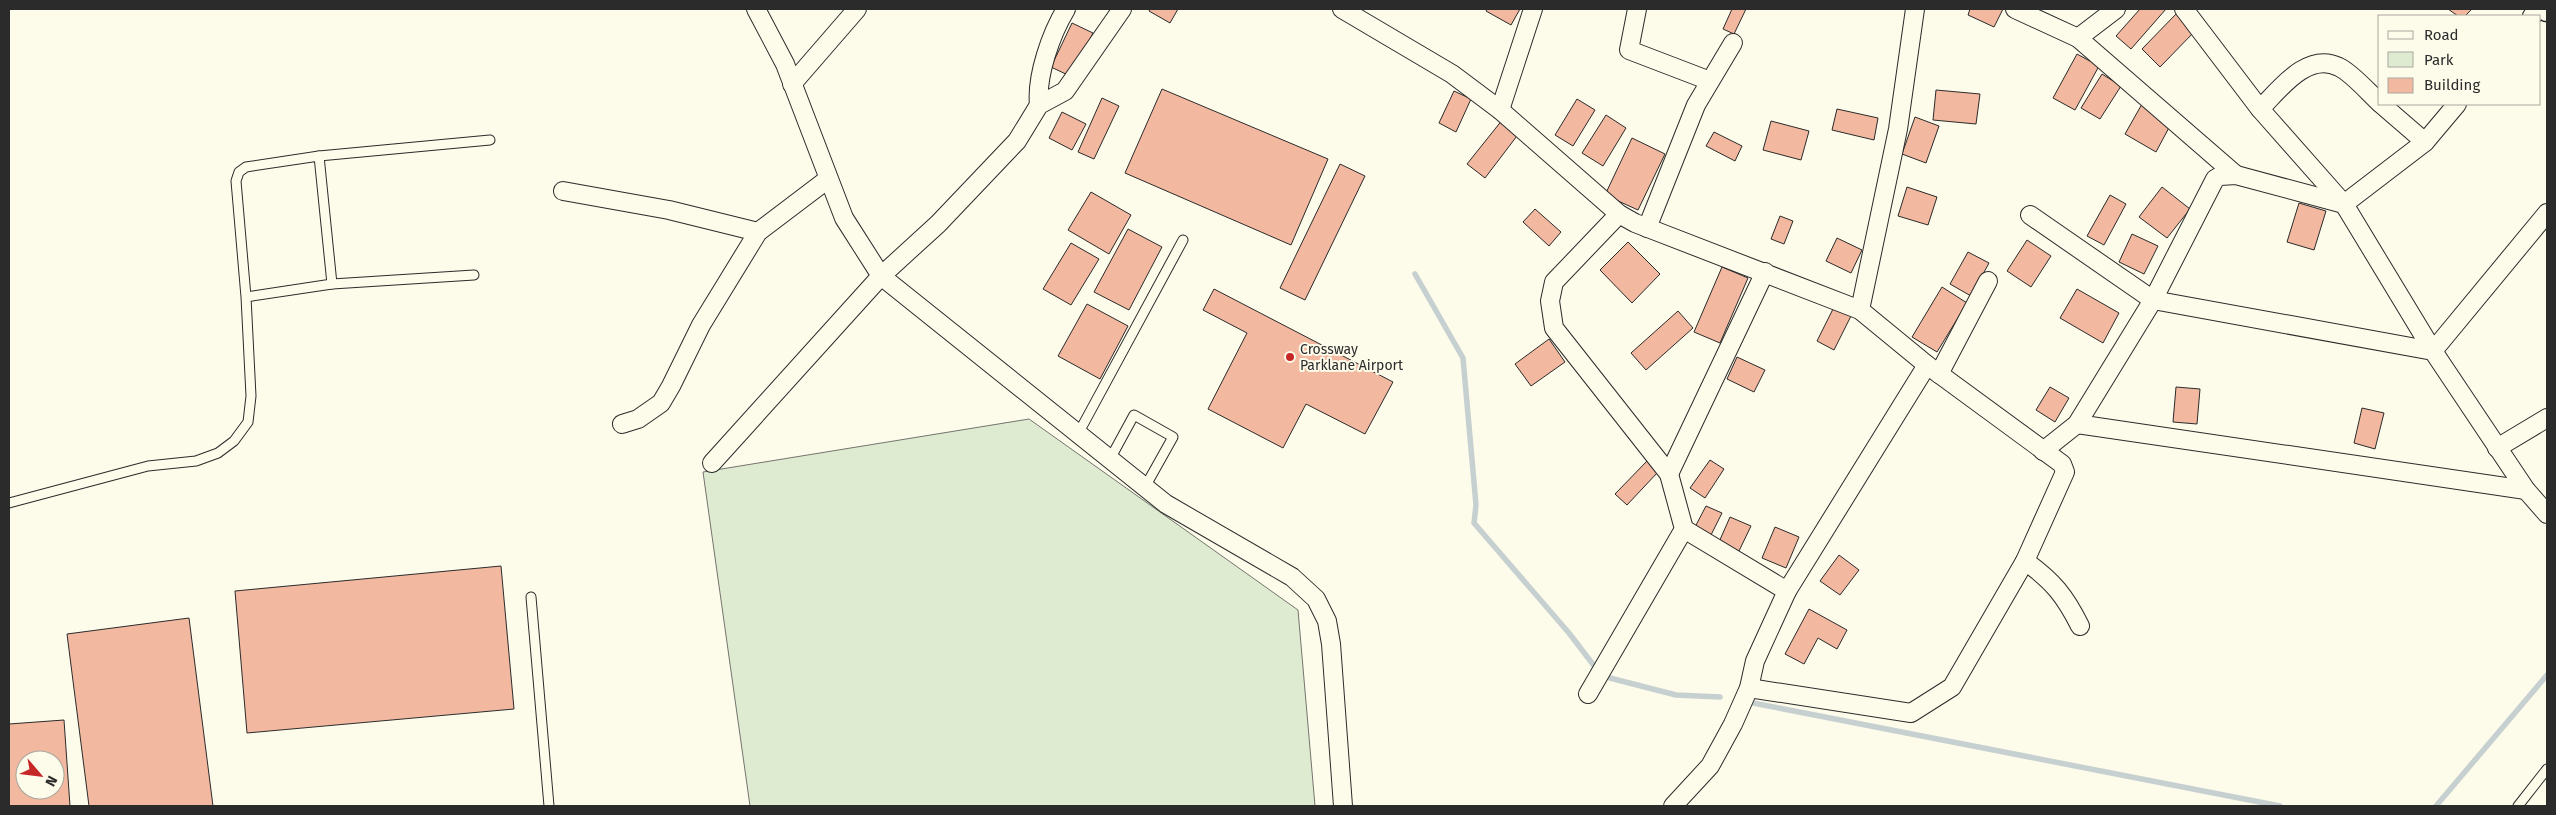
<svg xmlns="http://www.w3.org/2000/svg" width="2556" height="815" font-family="'Fira Sans',sans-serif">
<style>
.green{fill:#deebd1;stroke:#74746e}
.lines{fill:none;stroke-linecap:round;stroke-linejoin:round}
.stream{stroke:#c7d0d0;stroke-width:5.5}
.building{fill:#f2b8a0;stroke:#2b2b2b;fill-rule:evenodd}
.service-casing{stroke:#2b2b2b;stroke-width:11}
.minor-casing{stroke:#2b2b2b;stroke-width:20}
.tertiary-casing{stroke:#2b2b2b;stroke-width:25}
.service{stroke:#fdfbea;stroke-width:9}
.minor{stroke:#fdfbea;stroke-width:18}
.tertiary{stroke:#fdfbea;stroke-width:22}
.poi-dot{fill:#c62828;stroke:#fdfbea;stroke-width:2}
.labels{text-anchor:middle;stroke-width:4;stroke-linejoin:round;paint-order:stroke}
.poi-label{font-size:14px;fill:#2b2b2b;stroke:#fdfbea;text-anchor:start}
</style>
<rect width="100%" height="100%" fill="#fdfbea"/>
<polygon class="green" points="1029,419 1298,610 1315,806 750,806 703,472"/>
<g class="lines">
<g class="stream">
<polyline points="1415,274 1463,358 1476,505 1474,523 1569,633 1595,667"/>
<polyline points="1610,678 1676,695 1720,697"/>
<polyline points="1753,703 2280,806"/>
<polyline points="2436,806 2547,675"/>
</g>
</g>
<g class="building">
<polygon points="1150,9 1178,9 1170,23 1149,11"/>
<polygon points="1487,9 1520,9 1511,25 1486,11"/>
<polygon points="1732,9 1746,9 1734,34 1723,29"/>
<polygon points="1970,9 2003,9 1994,27 1968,15"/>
<polygon points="2140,9 2166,9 2131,49 2116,36"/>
<polygon points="2448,9 2472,9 2465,16 2458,16"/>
<polygon points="2178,12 2196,30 2160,67 2142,49"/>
<polygon points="1072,23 1093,33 1072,77 1051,67"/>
<polygon points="2077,54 2099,66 2075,110 2053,98"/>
<polygon points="2102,74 2121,86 2100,119 2081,108"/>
<polygon points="1162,89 1328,159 1291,245 1125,173"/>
<polygon points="1936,90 1980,94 1976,124 1933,120"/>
<polygon points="1454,91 1471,99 1456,132 1439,123"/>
<polygon points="1102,98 1119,106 1094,159 1078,152"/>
<polygon points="1577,99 1595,110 1573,146 1555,135"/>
<polygon points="2142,104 2172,122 2156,152 2125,134"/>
<polygon points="1837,109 1878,118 1874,140 1832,130"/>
<polygon points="1062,112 1086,124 1072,150 1049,138"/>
<polygon points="1606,115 1626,128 1603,166 1582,153"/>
<polygon points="1915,117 1939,126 1926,163 1902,154"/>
<polygon points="1503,119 1520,132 1485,178 1467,164"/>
<polygon points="1771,121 1809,131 1801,160 1763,150"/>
<polygon points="1714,132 1742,146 1735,161 1706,146"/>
<polygon points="1632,138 1665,154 1638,210 1605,195"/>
<polygon points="1340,164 1365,176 1305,300 1280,288"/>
<polygon points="1907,187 1937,197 1928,225 1898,216"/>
<polygon points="2162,187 2190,209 2167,238 2139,217"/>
<polygon points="1091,192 1131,215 1109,254 1068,230"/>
<polygon points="2110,195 2126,204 2104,245 2087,236"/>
<polygon points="2299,203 2326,211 2314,250 2287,242"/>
<polygon points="1535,209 1561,232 1549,246 1523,222"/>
<polygon points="1780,216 1793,221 1784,244 1771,239"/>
<polygon points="1128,229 1162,247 1129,310 1094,292"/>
<polygon points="2132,234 2158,246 2144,274 2119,262"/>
<polygon points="1837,238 1862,250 1851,273 1826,261"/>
<polygon points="2027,240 2051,256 2031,287 2007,271"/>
<polygon points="1628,242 1660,274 1632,303 1600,270"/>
<polygon points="1071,243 1099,259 1071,305 1043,289"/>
<polygon points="1968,252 1989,263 1971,296 1950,284"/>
<polygon points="1722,267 1748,278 1720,343 1694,332"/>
<polygon points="1942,287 1967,303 1937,352 1912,337"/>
<polygon points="1214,289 1393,382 1365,434 1306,404 1283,448 1208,409 1247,333 1203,310"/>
<polygon points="2077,289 2119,313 2103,343 2060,318"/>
<polygon points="1087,304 1128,326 1100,379 1058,356"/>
<polygon points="1834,307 1851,316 1834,350 1817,341"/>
<polygon points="1678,311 1693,328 1646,370 1631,353"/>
<polygon points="1549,339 1565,362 1531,386 1515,364"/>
<polygon points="1737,357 1765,370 1754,392 1727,379"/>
<polygon points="2050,387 2069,398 2055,422 2036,410"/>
<polygon points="2176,387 2200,389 2197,424 2173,422"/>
<polygon points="2362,408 2384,413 2375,449 2354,443"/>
<polygon points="1710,460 1724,469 1705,498 1690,488"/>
<polygon points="1647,461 1658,472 1627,505 1615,494"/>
<polygon points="1706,506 1722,513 1711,535 1695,527"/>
<polygon points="1730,517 1751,526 1739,551 1719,542"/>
<polygon points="1775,527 1799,537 1786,568 1762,558"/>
<polygon points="1839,555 1859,570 1840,595 1820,581"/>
<polygon points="501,566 514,709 247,733 235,591"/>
<polygon points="1809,609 1847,630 1837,649 1818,638 1804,664 1785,654"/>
<polygon points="189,618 213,806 89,806 67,634"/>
<path d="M64 720 70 806H9V724ZM25 760H55V790H25Z"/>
</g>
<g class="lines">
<g class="service-casing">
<g id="service">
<polyline points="319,156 490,140"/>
<polyline points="332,284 474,275"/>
<polyline points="1078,434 1183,240"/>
<polyline points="1110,459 1134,415 1173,437 1145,487"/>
<polyline points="9,503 148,466 196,461 218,453 234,441 248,422 251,396 246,297 236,181 239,172 246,167 319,156 332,284 246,297"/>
<polyline points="531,597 549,806"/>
<polyline points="2518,806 2547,769"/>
</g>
</g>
<g class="minor-casing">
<g id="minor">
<polyline points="756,9 785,64 844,218 881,276 1166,504 1292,577 1316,599 1327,621 1331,644 1343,806"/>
<polyline points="1342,9 1452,74 1500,110 1619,214 1635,223 1860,310 1927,365 2062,464 2065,472 2025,561 1952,687 1911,713 1749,688"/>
<polyline points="1637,9 1629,50 1710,81"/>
<polyline points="2015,9 2078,38 2236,175"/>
<polyline points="2184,9 2260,109 2344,204 2433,351 2526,490 2547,514"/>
<polyline points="2532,16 2538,9"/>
<polyline points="2078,38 2116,9"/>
<polyline points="792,84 857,9"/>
<polyline points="2381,104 2425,142"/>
<path d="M1039 105C1036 76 1051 34 1066 9"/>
<path d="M2260 109C2279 90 2307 51 2339 67 2352 73 2369 93 2380 103"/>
<polyline points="1500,110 1533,9"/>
<polyline points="563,191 669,210 758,232"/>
<polyline points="2030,215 2153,300 2433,351 2547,213"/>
<polyline points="1647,228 1696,105 1733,43"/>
<polyline points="1860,310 1898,129 1915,9"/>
<polyline points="1939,374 1988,281"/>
<polyline points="622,424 638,419 661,403 671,386 701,325 758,232 828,179"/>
<polyline points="2077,424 2526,490"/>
<polyline points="2497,448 2547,418"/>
<polyline points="2043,451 2077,424 2153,300 2215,179 2220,176 2236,175 2344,204 2425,142 2457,104"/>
<polyline points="712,463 881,276 938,224 1017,141 1039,105 1065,91 1122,9"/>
<polyline points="1669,474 1765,272"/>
<polyline points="1684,529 1787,591"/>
<path d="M2025 561C2053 581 2065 596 2080 626"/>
<polyline points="1588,694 1684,529 1669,474 1554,328 1550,301 1554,282 1619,214"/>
<polyline points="1673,806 1710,766 1733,724 1749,688 1755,661 1787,591 1927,365"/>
</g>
</g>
<g class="tertiary-casing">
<polyline id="tertiary" points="2546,9 2547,10"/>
</g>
<use href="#service" class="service"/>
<use href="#minor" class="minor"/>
<use href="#tertiary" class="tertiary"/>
</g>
<circle class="poi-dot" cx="1290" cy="357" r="5"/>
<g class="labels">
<g class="poi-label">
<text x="1300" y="354">Crossway<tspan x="1300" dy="16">Parklane Airport</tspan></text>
</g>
</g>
<rect width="2556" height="815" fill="none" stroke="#2b2b2b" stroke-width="20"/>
<rect x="2378" y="15" width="162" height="90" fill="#fdfbea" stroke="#a9a89e"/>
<rect x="2388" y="31" width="25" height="8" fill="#fdfbea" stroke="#a9a89e"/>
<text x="2424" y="40" font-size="15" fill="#2b2b2b">Road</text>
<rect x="2388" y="52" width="25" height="15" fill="#deebd1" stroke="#a9a89e"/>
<text x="2424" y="65" font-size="15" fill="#2b2b2b">Park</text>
<rect x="2388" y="78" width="25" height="15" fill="#f2b8a0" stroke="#a9a89e"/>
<text x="2424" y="90" font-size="15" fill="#2b2b2b">Building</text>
<g transform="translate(40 775) rotate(118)"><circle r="24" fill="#fdfbea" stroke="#a9a89e"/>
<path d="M0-4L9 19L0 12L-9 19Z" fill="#c62828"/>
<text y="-8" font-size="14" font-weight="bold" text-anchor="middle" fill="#2b2b2b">N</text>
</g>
</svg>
